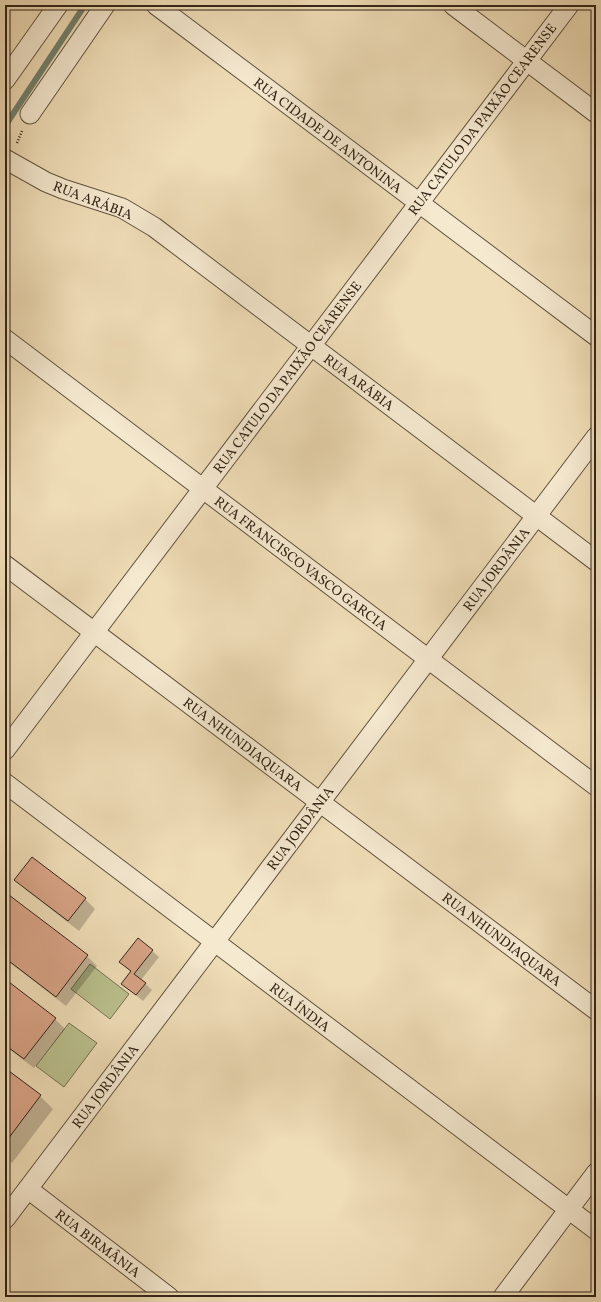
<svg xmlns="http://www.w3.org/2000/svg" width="601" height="1302" font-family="Vollkorn,serif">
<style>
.green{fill:#bac08e;stroke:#767252}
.shadow{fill:#0003}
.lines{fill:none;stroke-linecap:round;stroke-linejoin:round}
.stream{stroke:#71806f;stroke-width:6}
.building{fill:#d9a488;stroke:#332517}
.minor-casing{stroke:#62533f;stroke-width:21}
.path{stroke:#332517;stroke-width:2.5;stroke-dasharray:1 2;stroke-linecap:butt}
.minor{stroke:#f5e9d0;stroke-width:19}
.labels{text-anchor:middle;stroke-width:3;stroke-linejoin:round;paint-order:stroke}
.street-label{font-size:14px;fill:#332517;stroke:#f5e9d0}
</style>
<rect width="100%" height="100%" fill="#efddb7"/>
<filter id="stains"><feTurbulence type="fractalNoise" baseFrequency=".005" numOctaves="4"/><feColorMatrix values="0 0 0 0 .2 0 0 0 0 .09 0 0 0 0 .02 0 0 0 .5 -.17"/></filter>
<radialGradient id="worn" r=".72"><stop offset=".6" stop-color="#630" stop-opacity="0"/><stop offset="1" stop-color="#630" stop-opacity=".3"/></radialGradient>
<g class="green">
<polygon points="90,964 129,994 110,1019 71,989"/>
<polygon points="69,1023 97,1043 64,1087 36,1066"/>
</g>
<g class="shadow">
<polygon points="32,859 85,899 95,909 79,931 26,890 16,880"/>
<polygon points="5,894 87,956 97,966 66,1006 5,959"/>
<polygon points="152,951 159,957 141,980 152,990 143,1001 122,984 131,972 120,962"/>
<polygon points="5,981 55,1019 65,1029 34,1068 5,1046"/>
<polygon points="5,1070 40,1096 53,1109 12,1163 5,1158"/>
</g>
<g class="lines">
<polyline class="stream" points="5,126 85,5"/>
</g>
<g class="building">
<polygon points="32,857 86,898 68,921 14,880"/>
<polygon points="5,892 88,955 56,997 5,958"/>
<polygon points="138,938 153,950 134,974 146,983 136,995 121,984 131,971 119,962"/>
<polygon points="5,979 56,1018 24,1059 5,1045"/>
<polygon points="5,1068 41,1095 5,1143"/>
</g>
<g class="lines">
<g class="minor-casing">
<g id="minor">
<polyline points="156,5 596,336"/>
<polyline points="453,5 596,113"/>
<polyline points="5,80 58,5"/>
<polyline points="30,114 105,5"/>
<polyline points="5,159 46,182 63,189 122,208 154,227 596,561"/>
<polyline points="5,339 596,786"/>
<polyline points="5,565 596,1010"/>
<polyline points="5,750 569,5"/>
<polyline points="5,783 596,1230"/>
<polyline points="28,1189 169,1297"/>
<polyline points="5,1219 596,437"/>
<polyline points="503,1297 596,1173"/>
</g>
</g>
<polyline class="path" points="17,143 22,131"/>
<use href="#minor" class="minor"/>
</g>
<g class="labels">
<g class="street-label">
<text transform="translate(482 119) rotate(-53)" y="5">RUA CATULO DA PAIXÃO CEARENSE</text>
<text transform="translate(328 135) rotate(37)" y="5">RUA CIDADE DE ANTONINA</text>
<text transform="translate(93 200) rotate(21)" y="5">RUA ARÁBIA</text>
<text transform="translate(287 377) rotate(-53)" y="5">RUA CATULO DA PAIXÃO CEARENSE</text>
<text transform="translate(359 382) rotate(37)" y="5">RUA ARÁBIA</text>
<text transform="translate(301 563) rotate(37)" y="5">RUA FRANCISCO VASCO GARCIA</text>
<text transform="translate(496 569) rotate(-53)" y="5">RUA JORDÂNIA</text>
<text transform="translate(243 744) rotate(37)" y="5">RUA NHUNDIAQUARA</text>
<text transform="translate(300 828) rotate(-53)" y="5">RUA JORDÂNIA</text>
<text transform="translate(502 939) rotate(37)" y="5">RUA NHUNDIAQUARA</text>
<text transform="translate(300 1007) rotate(37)" y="5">RUA ÍNDIA</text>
<text transform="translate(105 1086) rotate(-53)" y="5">RUA JORDÂNIA</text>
<text transform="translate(98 1243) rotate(37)" y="5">RUA BIRMÂNIA</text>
</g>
</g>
<rect width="601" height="1302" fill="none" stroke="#efddb7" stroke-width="20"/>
<rect x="6" y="6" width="589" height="1290" fill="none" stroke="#332517" stroke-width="2"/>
<rect x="10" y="10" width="581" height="1282" fill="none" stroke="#332517"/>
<rect width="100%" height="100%" filter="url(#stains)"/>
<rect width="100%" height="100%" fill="url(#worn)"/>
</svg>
